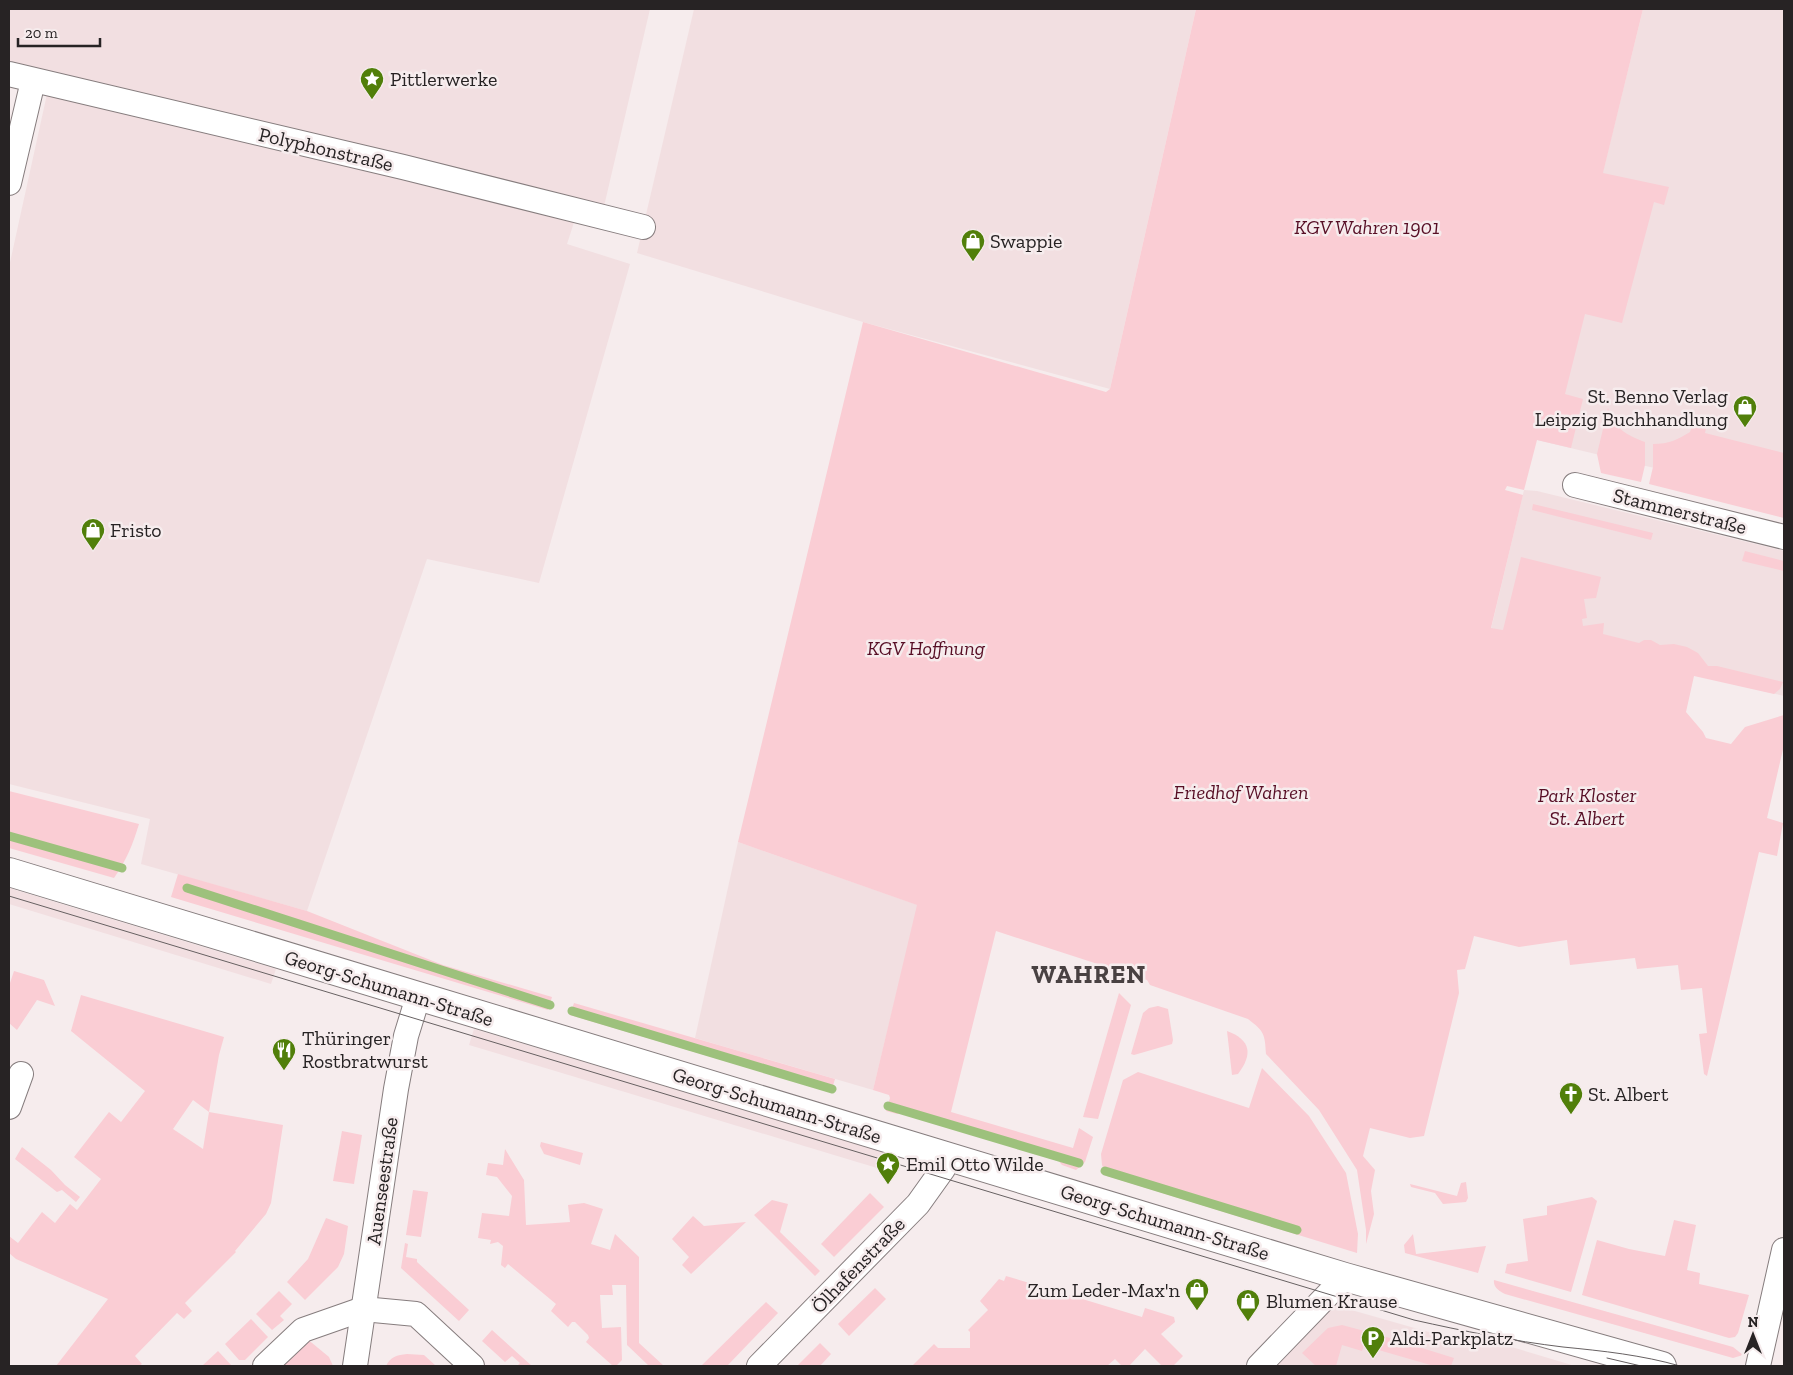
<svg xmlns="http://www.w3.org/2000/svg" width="1793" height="1375" font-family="'Zilla Slab',serif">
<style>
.built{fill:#f2dfe1}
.green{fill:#facdd4;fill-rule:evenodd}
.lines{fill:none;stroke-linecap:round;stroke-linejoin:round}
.stream{stroke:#9dc17c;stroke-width:9}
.minor-casing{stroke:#867d7e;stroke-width:26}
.tertiary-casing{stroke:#867d7e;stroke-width:30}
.minor{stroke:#fff;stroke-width:24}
.tertiary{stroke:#fff;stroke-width:28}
.tram{stroke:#676162;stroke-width:1}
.labels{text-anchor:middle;stroke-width:5;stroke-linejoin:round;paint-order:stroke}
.poi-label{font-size:20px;fill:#272324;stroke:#f6eced;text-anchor:start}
.street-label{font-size:20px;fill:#272324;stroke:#f6eced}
.park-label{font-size:20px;font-style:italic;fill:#570e25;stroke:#f6eced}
.district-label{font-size:25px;font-weight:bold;letter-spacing:1px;fill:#494142;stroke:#f6eced}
</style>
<rect width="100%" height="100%" fill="#f6eced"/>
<g class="built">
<polygon points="9,9 650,9 602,215 578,210 567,244 630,264 539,583 427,559 307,911 141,864 150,819 9,784 9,267 49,85 9,74"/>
<polygon points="694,9 1196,9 1110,389 863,322 637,253"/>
<polygon points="1643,9 1784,9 1784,499 1537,440"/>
<polygon points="1524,490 1537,491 1784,551 1784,696 1502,630 1491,629"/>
<polygon points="738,842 918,905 873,1090 695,1038"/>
<polygon points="9,888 276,969 271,984 9,904"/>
<polygon points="474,1029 891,1154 887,1171 469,1045"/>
<polygon points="1334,1305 1425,1331 1464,1340 1498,1343 1575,1366 1274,1366"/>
</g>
<g class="green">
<path d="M1196 9H1643L1603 173 1669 187 1664 205 1654 202 1622 323 1585 314 1565 394 1583 399 1571 448 1537 440 1524 490 1507 486 1505 490 1523 495 1491 628 1503 630 1521 557 1601 577 1596 598 1584 599 1587 618 1582 619 1583 626 1604 623 1603 634 1639 643 1644 640H1651L1660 645 1674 644 1687 647 1698 653 1708 666H1717L1783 682 1780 689 1774 694 1694 676 1686 712 1703 732 1706 738 1731 744 1745 727 1784 715V745L1767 818 1783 823 1777 856 1759 852 1707 1076 1704 1074 1699 1034 1707 1033 1702 988 1681 990 1678 965 1637 969 1635 958 1570 965 1567 940 1519 947 1474 936 1465 969 1457 970 1459 993 1424 1136 1410 1138 1370 1128 1363 1156 1375 1170 1371 1191 1374 1214 1366 1244V1230L1357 1170 1319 1110 1266 1054C1265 1034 1264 1031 1248 1019L1150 985 1147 980 996 931 951 1112 1073 1148 1079 1128 1093 1137 1085 1162 1076 1170 1062 1165 1057 1159 901 1113 897 1114 886 1111 890 1098 889 1095 873 1090 917 905 738 842 863 322 1106 392 1110 389Z"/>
<path d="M1608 408C1614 428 1626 435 1645 442V465L1641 482 1601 473 1597 454Z"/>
<path d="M1694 421 1707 424 1705 433 1784 453V518L1649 484 1653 467V444C1669 444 1677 440 1690 432Z"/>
<polygon points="1533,504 1653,533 1651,540 1532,510"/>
<polygon points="1745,551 1784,561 1784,571 1742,561"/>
<path d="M9 791 139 824C133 844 126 861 114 878L9 848Z"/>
<polygon points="178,874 307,911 443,965 552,997 548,1010 171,897"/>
<polygon points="14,971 44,980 55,1006 37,1000 17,1030 9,1023 9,986"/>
<polygon points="1119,993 1131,1005 1098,1119 1083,1117"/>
<path d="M81 995 224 1037 219 1055 209 1112 283 1125 271 1203 266 1214 235 1251 236 1252 185 1303 192 1311 184 1319 177 1313 135 1356 142 1364 139 1366H56L108 1299 16 1259 9 1253V1236L18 1243 42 1212 55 1223 70 1204 77 1210 101 1179 74 1157 109 1112 121 1122 145 1091 71 1031ZM193 1100 209 1112 203 1149 173 1129Z"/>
<polygon points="574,1003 835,1079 832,1089 830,1092 570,1015"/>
<polygon points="1158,1006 1168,1009 1173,1040 1172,1044 1134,1055 1131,1054 1143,1013 1149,1008"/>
<path d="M1227 1031C1251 1040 1253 1054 1238 1074L1232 1075Z"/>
<polygon points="1262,1068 1309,1116 1346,1173 1358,1234 1357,1253 1107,1176 1102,1165 1101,1154 1123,1080 1138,1072 1249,1108"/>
<polygon points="342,1131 362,1135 354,1184 333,1181"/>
<polygon points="541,1142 583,1153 580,1165 544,1154 540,1146"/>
<polygon points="22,1147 51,1170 65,1185 80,1197 76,1202 62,1190 57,1192 15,1159"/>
<polygon points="505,1149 524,1180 526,1225 570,1222 568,1205 584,1203 603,1209 591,1244 610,1250 615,1234 639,1257 639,1343 664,1366 649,1366 627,1345 626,1285 612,1285 613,1295 600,1295 602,1328 621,1327 622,1360 616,1366 613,1366 586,1342 589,1338 588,1335 575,1322 572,1322 568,1327 551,1311 556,1304 508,1264 505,1268 501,1265 503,1246 498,1242 490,1244 491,1240 478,1238 482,1213 509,1216 512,1196 497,1177 486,1175 488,1163 503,1165"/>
<polygon points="1466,1182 1468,1198 1466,1202 1443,1204 1435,1193 1411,1187 1410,1184 1457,1196 1461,1183"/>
<polygon points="413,1190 428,1192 421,1237 406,1235"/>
<polygon points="870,1193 884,1207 834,1257 821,1244"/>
<polygon points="1592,1197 1597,1201 1571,1292 1505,1273 1507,1264 1528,1261 1523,1219 1547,1215 1547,1206"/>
<polygon points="772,1200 788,1204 780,1232 820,1271 815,1276 754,1215"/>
<polygon points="693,1216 704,1226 746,1222 691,1274 682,1265 689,1257 672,1239"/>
<polygon points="326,1218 348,1226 344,1254 338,1267 305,1300 287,1282 308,1259"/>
<polygon points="1674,1220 1696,1225 1687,1270 1700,1273 1699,1284 1749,1295 1738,1333 1735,1337 1729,1338 1582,1295 1597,1240 1629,1249 1665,1256"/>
<polygon points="1413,1234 1416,1254 1486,1246 1478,1273 1405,1253 1404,1245"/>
<polygon points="405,1243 408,1244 406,1257 417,1259 417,1262 469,1310 459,1321 401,1268"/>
<polygon points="1006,1276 1142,1317 1145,1308 1174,1317 1175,1322 1161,1334 1183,1356 1173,1366 1162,1366 1145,1349 1129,1366 1122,1366 1115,1359 1107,1366 912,1366 934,1344 938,1348 970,1348 970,1332 968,1330 988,1310 980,1301 999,1279 1004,1281"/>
<path d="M1494 1280 1733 1347 1743 1355 1733 1358 1505 1294C1499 1291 1493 1287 1494 1280Z"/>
<polygon points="875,1288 886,1299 849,1336 838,1324"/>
<polygon points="279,1291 292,1304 280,1316 284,1320 272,1330 256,1314"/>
<polygon points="766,1302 778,1313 727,1366 701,1366"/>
<polygon points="251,1319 268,1337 245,1360 239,1360 225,1344"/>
<polygon points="1342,1325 1372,1333 1368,1346 1364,1345 1362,1351 1342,1345 1336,1366 1316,1366 1302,1353 1328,1328"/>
<polygon points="492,1330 532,1366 517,1366 520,1363 512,1356 505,1362 482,1341"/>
<polygon points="1380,1335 1454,1358 1451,1366 1434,1366 1375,1349"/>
<polygon points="306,1338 329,1357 333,1366 279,1366"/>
<polygon points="820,1343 831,1354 820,1366 797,1366"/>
<polygon points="218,1351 232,1366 202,1366"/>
<path d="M407 1354 424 1355 436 1366H386C390 1357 397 1355 407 1354Z"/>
</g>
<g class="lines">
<g class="stream">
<polyline points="9,836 122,868"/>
<polyline points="187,888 550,1005"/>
<polyline points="572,1011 832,1089"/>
<polyline points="888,1106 1079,1163"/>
<polyline points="1105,1171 1297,1230"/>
</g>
<g class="minor-casing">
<g id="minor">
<polyline points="9,74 403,167 643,227"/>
<polyline points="9,183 33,81"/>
<polyline points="1575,485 1784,537"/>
<polyline points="9,1107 21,1074"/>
<polyline points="265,1366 303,1330 363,1309 416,1314 472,1366"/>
<polyline points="355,1366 396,1089 406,1036 418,997"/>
<polyline points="759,1366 918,1204 943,1169 948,1156"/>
<polyline points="1259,1366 1345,1277"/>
<polyline points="1758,1366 1784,1250"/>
</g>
</g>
<g class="tertiary-casing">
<polyline id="tertiary" points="9,872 1345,1277 1662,1366"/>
</g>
<use href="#minor" class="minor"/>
<use href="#tertiary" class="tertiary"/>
<g class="tram">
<path d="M9 896 1414 1320C1463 1331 1513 1341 1563 1347 1603 1351 1642 1355 1680 1366"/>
<polyline points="1607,1358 1641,1366"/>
</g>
</g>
<defs>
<g id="sight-pin" transform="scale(1.25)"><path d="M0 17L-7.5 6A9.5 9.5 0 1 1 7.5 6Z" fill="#517f0a" stroke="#f6eced"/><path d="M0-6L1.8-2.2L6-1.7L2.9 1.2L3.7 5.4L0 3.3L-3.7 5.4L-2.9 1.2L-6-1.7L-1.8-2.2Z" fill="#fff"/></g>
<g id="shop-pin" transform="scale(1.25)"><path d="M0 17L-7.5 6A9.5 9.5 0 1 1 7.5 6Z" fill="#517f0a" stroke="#f6eced"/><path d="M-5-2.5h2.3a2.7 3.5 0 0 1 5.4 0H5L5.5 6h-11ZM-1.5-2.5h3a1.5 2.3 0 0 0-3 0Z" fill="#fff"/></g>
<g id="restaurant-pin" transform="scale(1.25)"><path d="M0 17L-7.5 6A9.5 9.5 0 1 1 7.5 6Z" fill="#517f0a" stroke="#f6eced"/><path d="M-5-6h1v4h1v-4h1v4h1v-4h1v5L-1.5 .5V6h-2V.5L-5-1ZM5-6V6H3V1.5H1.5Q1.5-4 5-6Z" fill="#fff"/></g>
<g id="church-pin" transform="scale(1.25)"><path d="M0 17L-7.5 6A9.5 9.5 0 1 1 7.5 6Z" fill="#517f0a" stroke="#f6eced"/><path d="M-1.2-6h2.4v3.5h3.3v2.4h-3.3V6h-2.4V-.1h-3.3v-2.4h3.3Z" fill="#fff"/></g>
<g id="parking-pin" transform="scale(1.25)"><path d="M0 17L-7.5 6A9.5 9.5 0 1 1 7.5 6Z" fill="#517f0a" stroke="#f6eced"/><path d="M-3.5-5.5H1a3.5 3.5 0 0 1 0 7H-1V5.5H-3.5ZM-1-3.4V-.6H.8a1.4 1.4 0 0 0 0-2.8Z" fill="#fff"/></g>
</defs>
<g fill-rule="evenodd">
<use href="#sight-pin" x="372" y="79"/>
<use href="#shop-pin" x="973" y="241"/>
<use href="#shop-pin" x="1745" y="407"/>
<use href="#shop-pin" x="93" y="530"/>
<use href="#restaurant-pin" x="284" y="1050"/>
<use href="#church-pin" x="1571" y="1094"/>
<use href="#sight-pin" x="888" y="1164"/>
<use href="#shop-pin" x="1197" y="1290"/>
<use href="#shop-pin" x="1248" y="1301"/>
<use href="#parking-pin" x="1373" y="1338"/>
</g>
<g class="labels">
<g class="poi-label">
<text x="390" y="86">Pittlerwerke</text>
<text x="990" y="248">Swappie</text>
<text x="1728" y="403" text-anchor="end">St. Benno Verlag<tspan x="1728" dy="23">Leipzig Buchhandlung</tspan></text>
<text x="110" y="537">Fristo</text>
<text x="302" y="1045">Thüringer<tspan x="302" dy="23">Rostbratwurst</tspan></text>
<text x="1588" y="1101">St. Albert</text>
<text x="906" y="1171">Emil Otto Wilde</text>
<text x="1180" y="1297" text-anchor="end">Zum Leder-Max'n</text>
<text x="1266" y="1308">Blumen Krause</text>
<text x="1390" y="1345">Aldi-Parkplatz</text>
</g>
<g class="street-label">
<text transform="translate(326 149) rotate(13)" y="7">Polyphonstraße</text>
<text transform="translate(1680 511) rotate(14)" y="7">Stammerstraße</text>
<text transform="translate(389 988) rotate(17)" y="7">Georg-Schumann-Straße</text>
<text transform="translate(777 1105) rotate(17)" y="7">Georg-Schumann-Straße</text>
<text transform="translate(382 1181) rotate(-82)" y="7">Auenseestraße</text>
<text transform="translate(1165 1222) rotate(17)" y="7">Georg-Schumann-Straße</text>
<text transform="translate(858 1265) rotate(-46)" y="7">Ölhafenstraße</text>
</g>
<g class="park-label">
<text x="1367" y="234">KGV Wahren 1901</text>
<text x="926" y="655">KGV Hoffnung</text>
<text x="1241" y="799">Friedhof Wahren</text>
<text x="1587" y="802">Park Kloster<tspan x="1587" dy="23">St. Albert</tspan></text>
</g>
<g class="district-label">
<text x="1089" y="983">WAHREN</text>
</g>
</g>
<rect width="1793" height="1375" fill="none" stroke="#272324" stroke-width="20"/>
<g transform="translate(1753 1335)" stroke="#f6eced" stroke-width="4" paint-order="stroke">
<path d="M0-4L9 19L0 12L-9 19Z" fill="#272324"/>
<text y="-8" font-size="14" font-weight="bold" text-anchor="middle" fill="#272324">N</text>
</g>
<path d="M18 38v8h82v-8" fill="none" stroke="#272324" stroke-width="2.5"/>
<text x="25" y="38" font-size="15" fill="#272324" stroke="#f6eced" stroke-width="4" paint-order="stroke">20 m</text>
</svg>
